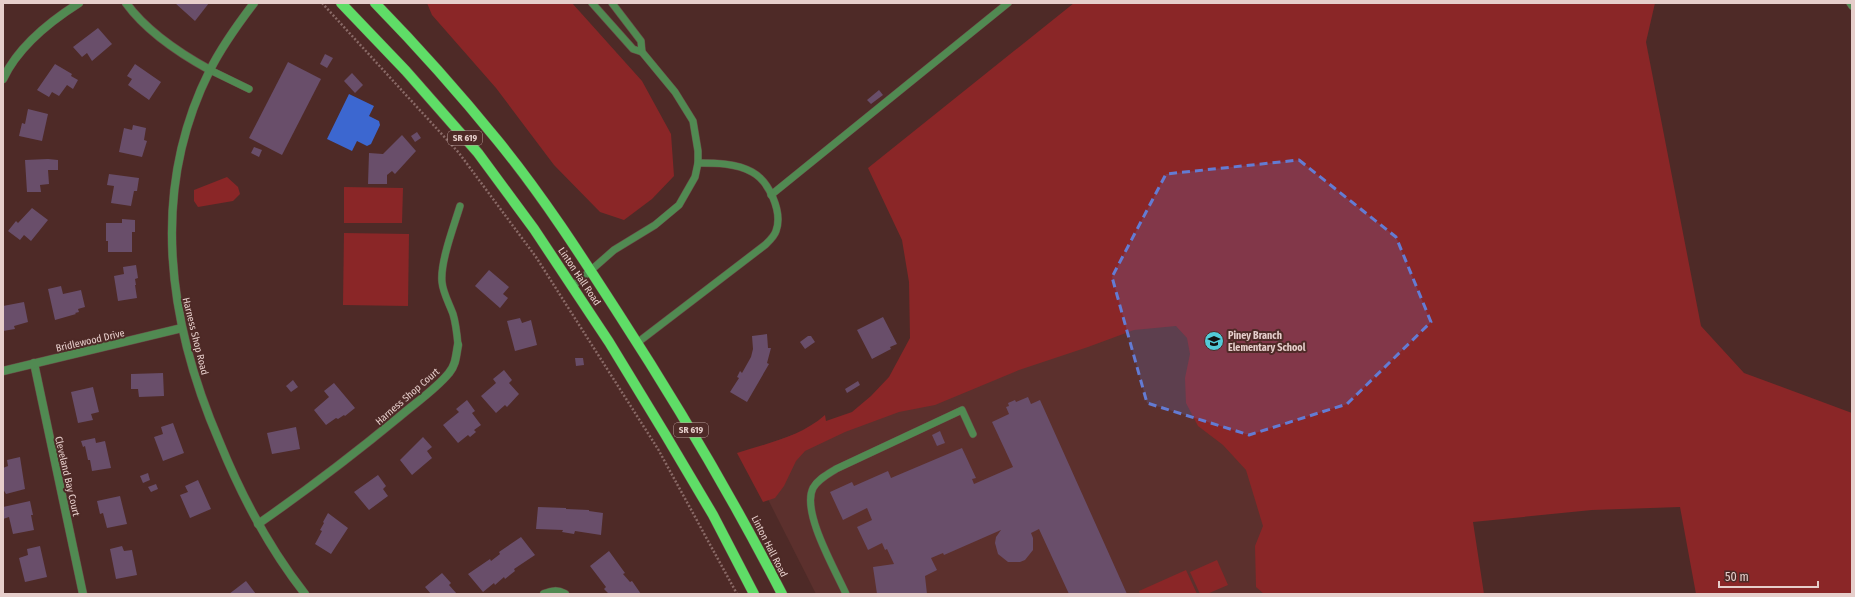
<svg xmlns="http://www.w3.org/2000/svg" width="1855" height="597" font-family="'Fira Sans Condensed',sans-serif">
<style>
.built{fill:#5c302d}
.green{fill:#8a2627}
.water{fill:#3c67d0}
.building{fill:#694e6a}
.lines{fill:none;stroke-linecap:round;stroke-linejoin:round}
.service-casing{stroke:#694845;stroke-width:8}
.minor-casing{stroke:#694845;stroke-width:9}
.primary-casing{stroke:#694845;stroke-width:11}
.path{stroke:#8a6a67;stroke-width:2.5;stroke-dasharray:2 2;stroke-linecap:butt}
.service{stroke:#518a52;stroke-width:7}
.minor{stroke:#518a52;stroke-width:8}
.primary{stroke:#5fdd67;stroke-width:10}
.marked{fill:#637bd3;fill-opacity:0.2;stroke:#637bd3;stroke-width:3;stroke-dasharray:8 5;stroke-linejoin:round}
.labels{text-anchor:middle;stroke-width:4;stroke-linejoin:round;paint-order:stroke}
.shield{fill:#4e2a27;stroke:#b89d9a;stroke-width:1}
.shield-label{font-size:9px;font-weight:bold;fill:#e6cecb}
.street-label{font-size:10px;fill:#e6cecb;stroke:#4e2a27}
.poi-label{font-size:10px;font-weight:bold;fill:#e6cecb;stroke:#4e2a27;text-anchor:start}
</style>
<rect width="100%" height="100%" fill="#4e2a27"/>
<polygon class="built" points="1373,230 1358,594 816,594 744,452"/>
<g class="green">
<polygon points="427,3 572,3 642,81 671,134 674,176 652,199 624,220 600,212 554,165 496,88 432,15"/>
<path d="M1074 3H1655L1646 42 1701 326 1744 373 1852 413V594H1696L1680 507 1592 510 1473 522 1484 594H1264L1256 587 1255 546 1263 526 1246 470 1223 445 1198 426 1186 403 1185 378 1190 354 1187 338 1176 326 1134 330 1088 347 1019 370 935 405 899 412 845 432 805 451 796 461 784 486 775 498 763 502 737 453C768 443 800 437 825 415L826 421 852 412 871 396 889 377 910 338 909 282 902 240 868 168Z"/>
<polygon points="227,177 238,187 240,194 233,201 198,207 194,201 194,190"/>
<polygon points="344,187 403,188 402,223 344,223"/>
<polygon points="344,233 409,234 408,306 343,305"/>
<polygon points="1217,560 1228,585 1207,594 1200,594 1190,572"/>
<polygon points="1186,570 1197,594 1140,594 1139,591"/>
</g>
<polygon class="water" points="349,94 374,106 369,116 379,121 380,125 371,144 367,146 357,141 352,151 327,139"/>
<g class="building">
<polygon points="175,3 209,3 195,21"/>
<polygon points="98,28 112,44 92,61 87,53 82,57 73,47"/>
<polygon points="325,54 333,58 327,68 320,64"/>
<polygon points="288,62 321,79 282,155 249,138"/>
<polygon points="55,64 72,74 71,76 78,80 73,89 67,85 59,96 52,92 49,97 37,90"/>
<polygon points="135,64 161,82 149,100 128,85 132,79 127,76"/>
<polygon points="352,73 363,85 355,93 344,81"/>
<polygon points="879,90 883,95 871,104 867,100"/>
<polygon points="28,109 48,114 42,141 19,136 22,123 25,124"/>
<polygon points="133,125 146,128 144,140 147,141 142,157 119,152 124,128 132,130"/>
<polygon points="417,132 421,138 415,142 411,136"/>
<polygon points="402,135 416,151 395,174 392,171 387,175 387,184 368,184 369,153 383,154"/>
<polygon points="254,147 262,150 259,157 251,153"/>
<polygon points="48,159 58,160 58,170 48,170 49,184 40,185 41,192 27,192 25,160"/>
<polygon points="109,174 139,178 137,191 134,191 131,206 111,203 114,186 107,185"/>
<polygon points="32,208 48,220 31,241 24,235 20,240 8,231 16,221 18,223"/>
<polygon points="122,219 135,220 135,232 132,232 132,252 108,252 108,241 106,241 106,223 122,223"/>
<polygon points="136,265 138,278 135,279 136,285 135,285 137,298 118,301 114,276 124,274 123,267"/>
<polygon points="489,270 509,287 503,294 508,298 500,308 475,286"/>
<polygon points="61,286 63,294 81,290 85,307 78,309 79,312 75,313 76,314 55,320 48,289"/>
<polygon points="24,302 28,322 14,326 15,329 3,331 3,306"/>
<polygon points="883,317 897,344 890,347 891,349 872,359 857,330"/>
<polygon points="520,318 522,323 531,320 537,345 515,351 507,321"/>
<polygon points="767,334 768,348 771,348 767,363 769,364 747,402 730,392 739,378 737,377 740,371 742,373 751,357 753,349 752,336"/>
<polygon points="808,336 811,336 815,342 805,349 800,342"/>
<polygon points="575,358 583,358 584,365 576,366"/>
<polygon points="504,370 512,380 509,383 519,394 507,407 505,405 496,413 481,396 496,383 493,379"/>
<polygon points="163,373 164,396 139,397 138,389 131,389 131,374"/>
<polygon points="293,380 298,387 291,392 286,386"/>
<polygon points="858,381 860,385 847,393 845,389"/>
<polygon points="334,383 355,408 345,416 344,415 338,419 336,418 326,425 314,410 329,397 324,391"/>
<polygon points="93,387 99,412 91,414 93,420 78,423 71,392"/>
<polygon points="1028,397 1031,404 1040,400 1127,594 1069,594 1039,529 1031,533 1033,538 1033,550 1025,560 1020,562 1008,562 998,554 995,543 996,537 1001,530 944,555 943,553 931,558 937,570 925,576 927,594 877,594 873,567 894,564 887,549 885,550 882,543 868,550 857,527 872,520 867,508 843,520 830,492 852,482 854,486 888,471 891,478 962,448 976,478 972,479 974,484 1013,467 992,422 1009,414 1006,407 1009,406 1008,403 1015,400 1016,402"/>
<polygon points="467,400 475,411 472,413 481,425 474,430 476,432 470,437 468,435 458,443 443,425 459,412 456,409"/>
<polygon points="173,423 184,453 163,461 154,437 163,434 161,427"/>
<polygon points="296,427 300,449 272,454 267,433"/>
<polygon points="940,431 945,443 937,446 932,435"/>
<polygon points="423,437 432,447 427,451 432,458 412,475 400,460"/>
<polygon points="95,438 96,443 105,441 111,468 92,471 90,460 88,460 85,446 83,447 81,441"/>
<polygon points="20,457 25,489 6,494 3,489 3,468 8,466 7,460"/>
<polygon points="148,473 150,480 143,483 140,476"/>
<polygon points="378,475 386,486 383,489 388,496 369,510 354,492"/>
<polygon points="198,480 211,509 190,518 180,495 188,492 185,486"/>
<polygon points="156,484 158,489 151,492 148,487"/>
<polygon points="120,496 127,524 107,528 103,513 100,514 97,501"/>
<polygon points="30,501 33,515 31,515 34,530 13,534 9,517 3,519 3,507"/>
<polygon points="538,507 566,508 566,509 589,510 589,511 603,513 601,535 575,531 574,534 562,532 563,530 536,529"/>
<polygon points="328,513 348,528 331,554 315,544 322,531 320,530 324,523 323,522"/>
<polygon points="521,537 535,555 514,569 515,571 505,579 504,577 495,585 494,583 483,592 468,574 490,559 491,561 500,554 499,552"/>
<polygon points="40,546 47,577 25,582 19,558 28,555 27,549"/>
<polygon points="122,546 124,551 132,550 137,575 116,579 110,549"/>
<polygon points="609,551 625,573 623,574 630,582 632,581 641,594 609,594 604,589 606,587 590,566"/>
<polygon points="442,573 451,583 449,585 457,594 431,594 425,587"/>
<polygon points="246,581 256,594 229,594"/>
</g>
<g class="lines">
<g class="service-casing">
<g id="service">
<polyline points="592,3 633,49 642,52"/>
<polyline points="1850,3 1852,6"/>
<polyline points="210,70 249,89"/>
<polyline points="771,195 1008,3"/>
<polyline points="573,286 614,250 655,225 679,205 695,177 698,163 698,151 693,121 675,92 642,52 641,41 612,3"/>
<path d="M637 343 765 245C769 241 774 237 776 231 783 212 769 181 752 172 736 163 715 163 698 163"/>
<path d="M458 345C457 334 456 324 453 314 449 303 443 293 442 282 440 262 454 226 460 206"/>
<path d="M846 594C836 571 801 512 813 488 818 479 828 474 836 469L962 410 973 434"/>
</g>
</g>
<g class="minor-casing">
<g id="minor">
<path d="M126 3C147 32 179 53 210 70"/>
<path d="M254 3C238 24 222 46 210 70 149 191 168 323 220 443 242 497 269 548 305 594"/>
<path d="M3 79C18 47 49 22 79 3"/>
<polyline points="34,363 83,594"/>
<polyline points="3,371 182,328"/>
<path d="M258 524C307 490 353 455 399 417 415 403 435 390 449 373 456 365 456 355 458 345"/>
<path d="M544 594C552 591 557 590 565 594"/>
</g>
</g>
<g class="primary-casing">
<g id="primary">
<polyline points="341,3 406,71 478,153 534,229 609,342 665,434 713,515 754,594"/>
<path d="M375 3C418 47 459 93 498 141 542 195 580 254 618 313 677 404 732 497 782 594"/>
</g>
</g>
<polyline class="path" points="322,3 459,153 536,257 658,449 737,594"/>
<use href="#service" class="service"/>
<use href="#minor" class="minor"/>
<use href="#primary" class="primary"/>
</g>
<path class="marked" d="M1299 160 1396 237 1431 322 1347 404 1249 435 1147 403 1112 277 1166 174Z"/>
<defs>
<g id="school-disc" transform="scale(1)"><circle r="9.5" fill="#52cbd8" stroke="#4e2a27"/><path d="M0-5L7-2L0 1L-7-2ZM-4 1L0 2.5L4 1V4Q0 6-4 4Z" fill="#111"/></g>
</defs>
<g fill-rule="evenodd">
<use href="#school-disc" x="1214" y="341"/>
</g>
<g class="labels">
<g class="shield">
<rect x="448" y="131" width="34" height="14" rx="3"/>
<rect x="674" y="423" width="34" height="14" rx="3"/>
</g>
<g class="shield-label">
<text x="465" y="141">SR 619</text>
<text x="691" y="433">SR 619</text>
</g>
<g class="street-label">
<text transform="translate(580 276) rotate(56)" y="4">Linton Hall Road</text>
<text transform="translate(196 336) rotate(76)" y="4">Harness Shop Road</text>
<text transform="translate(90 340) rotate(-13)" y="4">Bridlewood Drive</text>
<text transform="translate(407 396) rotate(-41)" y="4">Harness Shop Court</text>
<text transform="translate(68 476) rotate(77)" y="4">Cleveland Bay Court</text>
<text transform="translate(770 546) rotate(63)" y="4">Linton Hall Road</text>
</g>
<g class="poi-label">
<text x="1228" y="339">Piney Branch<tspan x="1228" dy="12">Elementary School</tspan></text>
</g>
</g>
<rect width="1855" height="597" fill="none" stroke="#e6cecb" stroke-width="8"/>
<path d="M1719 581v6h99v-6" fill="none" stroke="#e6cecb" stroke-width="2"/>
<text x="1725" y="581" font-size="12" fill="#e6cecb" stroke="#4e2a27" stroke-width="3" paint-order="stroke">50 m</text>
</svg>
